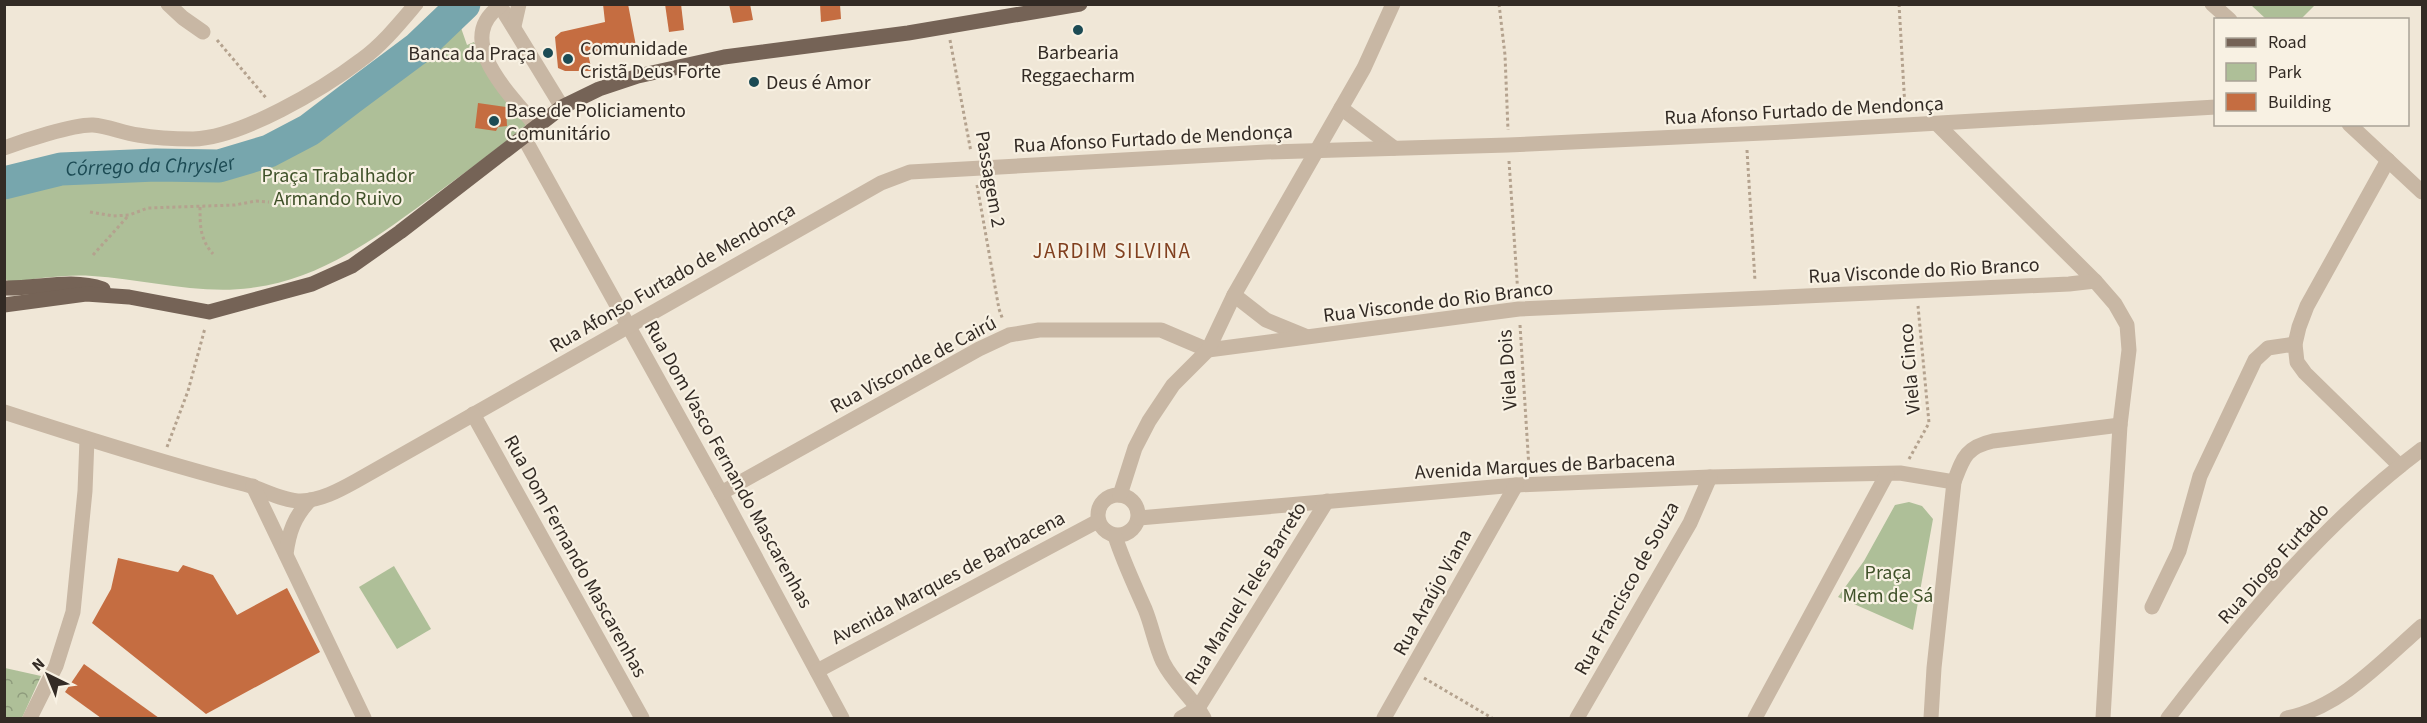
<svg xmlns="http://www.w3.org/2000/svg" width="2427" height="723" font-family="'Source Sans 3',sans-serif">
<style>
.green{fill:#aebf98}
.forest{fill:url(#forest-crowns)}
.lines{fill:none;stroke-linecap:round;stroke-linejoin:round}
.river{stroke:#77a6ad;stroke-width:33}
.building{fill:#c56d41}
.path{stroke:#b4a28e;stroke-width:3;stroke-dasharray:3 3;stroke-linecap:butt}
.minor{stroke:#c8b7a4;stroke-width:15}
.major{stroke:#756356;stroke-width:15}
.poi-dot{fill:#1c4b54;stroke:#f8f1e3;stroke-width:2}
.labels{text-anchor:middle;stroke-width:4.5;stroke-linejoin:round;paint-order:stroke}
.poi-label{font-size:20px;fill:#332b25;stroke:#f8f1e3;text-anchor:start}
.street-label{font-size:20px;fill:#332b25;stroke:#f8f1e3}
.park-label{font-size:20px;fill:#3f5129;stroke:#f8f1e3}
.water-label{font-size:21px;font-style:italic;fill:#1c4b54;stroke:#f8f1e3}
.neighbourhood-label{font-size:21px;letter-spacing:1.5px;fill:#81401f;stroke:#f8f1e3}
</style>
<defs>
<pattern id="forest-crowns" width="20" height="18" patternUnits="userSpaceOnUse" patternTransform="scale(1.5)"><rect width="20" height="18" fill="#aebf98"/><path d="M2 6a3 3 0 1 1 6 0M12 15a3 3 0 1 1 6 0" fill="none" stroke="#8e9b7c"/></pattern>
</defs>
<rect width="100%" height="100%" fill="#f0e7d7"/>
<g class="green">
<polygon points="2251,5 2315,5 2300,20 2266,19"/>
<path d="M460 25 467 45 474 42 498 86 526 125C493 152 459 177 425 202 372 241 317 280 251 288 198 295 144 279 92 276 65 274 36 279 10 282L5 279V192L59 177 120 178 220 171 269 155 303 132 348 108 408 67Z"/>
<polygon points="1909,502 1922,506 1933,519 1913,630 1838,597 1864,561 1895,505"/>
<polygon points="394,566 431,629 397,649 359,587"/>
</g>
<polygon class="forest" points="5,668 41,676 22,718 5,718"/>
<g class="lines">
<path class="river" id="s1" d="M4 183 61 169 156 165 219 166 269 151 309 130 351 98 418 48 464 4"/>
</g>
<g class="building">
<polygon points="603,4 628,4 636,46 588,54 592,71 565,71 558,68 555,37 561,32 605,22"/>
<polygon points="665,4 681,4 684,30 669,32"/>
<polygon points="729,4 750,4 753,20 733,23"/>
<polygon points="820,4 840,4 841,19 821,22"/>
<polygon points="478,103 506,107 507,126 498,127 496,131 475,128"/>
<polygon points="118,558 178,572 183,565 213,575 237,615 287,588 320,652 206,714 92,623 111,589"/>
<polygon points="84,664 159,718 101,718 65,692"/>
</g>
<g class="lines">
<g class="path">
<polyline points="1499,4 1505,55 1508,130"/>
<polyline points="1899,4 1905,108"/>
<polyline points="217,40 267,99"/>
<polyline points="950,40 971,152"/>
<polyline points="1747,150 1755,281"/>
<polyline points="1509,161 1518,295"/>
<polyline points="977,185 999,309 1003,320"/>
<path d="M200 207C200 226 200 239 213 254"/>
<polyline points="90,212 113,216 129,215 148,208 235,205 256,201 269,202"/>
<polyline points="93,255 129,215"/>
<polyline points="1520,325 1529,468"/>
<polyline points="167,447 188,391 205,328"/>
<polyline points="1909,459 1929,423 1918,306"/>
<polyline points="1424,678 1492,718"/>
</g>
<g class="minor">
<polyline points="168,4 183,18 203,32"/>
<polyline points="499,4 562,107"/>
<polyline points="2212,4 2230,20"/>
<path d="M500 6C452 41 512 96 536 126"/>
<polyline points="514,26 519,4"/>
<polyline points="1341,108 1394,148"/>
<polyline points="1937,124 2095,281 2115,304 2127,325 2129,350 2120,425 2103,718"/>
<polyline points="2349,124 2422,192"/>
<polyline points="523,136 721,493 842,718"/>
<path d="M4 148C23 141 74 124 93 125 108 126 123 133 138 135 155 138 175 139 193 139 241 138 323 89 361 60 382 45 399 24 416 4"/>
<polyline points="2388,160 2307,306 2299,327 2295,344 2297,362 2305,373 2400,466"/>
<polyline points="1234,295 1266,320 1305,336"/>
<path d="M4 412C84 438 163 463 244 484 263 489 282 501 301 501 321 500 338 491 356 481L881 183 910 172 1266 152 1508 145 1785 132 2216 107"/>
<polyline points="473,414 642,718"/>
<polyline points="253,486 364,718"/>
<polyline points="721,493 979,349 1009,335 1039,330 1161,330 1208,350 1519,309 2069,284 2095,281"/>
<circle cx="1118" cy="515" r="20"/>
<polyline points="1120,495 1135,448 1149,421 1173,385 1208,350 1234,295 1364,68 1393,4"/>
<polyline points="1139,518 1516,485 1710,477 1900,473 1954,482"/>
<path d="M1115 536C1123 561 1134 584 1145 609 1152 626 1155 645 1163 662 1174 684 1193 698 1204 718"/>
<path d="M286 554C289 532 294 517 310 500"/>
<polyline points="2152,607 2179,551 2200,476 2255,360 2268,348 2295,344"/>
<polyline points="817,671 1098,521"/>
<polyline points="30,718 56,666 73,612 85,491 87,439"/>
<polyline points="1181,718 1198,708 1327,501"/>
<polyline points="1384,718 1516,485"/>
<polyline points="1577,718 1690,523 1710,477"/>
<polyline points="1755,718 1887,474"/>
<path d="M1931 718 1934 668 1954 482C1963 458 1966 447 1993 441L2120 425"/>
<path d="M2168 718C2243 621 2323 523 2422 449"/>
<path d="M2287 718C2341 707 2382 661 2422 626"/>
</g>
<g class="major">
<path d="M4 288C38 289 70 278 103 289"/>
<polyline points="4,305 86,294 129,297 209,312 312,284 352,266 400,232 562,107 599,89 638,76 724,57 908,33 1080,4"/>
</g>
</g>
<g class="poi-dot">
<circle cx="1078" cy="30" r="6"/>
<circle cx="548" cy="53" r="6"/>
<circle cx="568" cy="59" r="6"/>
<circle cx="754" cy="82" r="6"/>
<circle cx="494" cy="121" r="6"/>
</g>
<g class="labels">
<g class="poi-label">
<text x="580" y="55">Comunidade<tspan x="580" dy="23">Cristã Deus Forte</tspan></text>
<text x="1078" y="59" text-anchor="middle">Barbearia<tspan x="1078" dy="23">Reggaecharm</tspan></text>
<text x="536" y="60" text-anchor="end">Banca da Praça</text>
<text x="766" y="89">Deus é Amor</text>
<text x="506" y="117">Base de Policiamento<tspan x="506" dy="23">Comunitário</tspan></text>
</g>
<g class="street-label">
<text transform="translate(1804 110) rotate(-3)" y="7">Rua Afonso Furtado de Mendonça</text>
<text transform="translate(1153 138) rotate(-3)" y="7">Rua Afonso Furtado de Mendonça</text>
<text transform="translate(991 179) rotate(80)" y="7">Passagem 2</text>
<text transform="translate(1924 270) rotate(-3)" y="7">Rua Visconde do Rio Branco</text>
<text transform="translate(672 277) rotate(-30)" y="7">Rua Afonso Furtado de Mendonça</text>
<text transform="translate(1438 301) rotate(-7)" y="7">Rua Visconde do Rio Branco</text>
<text transform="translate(913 364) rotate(-28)" y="7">Rua Visconde de Cairú</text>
<text transform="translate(1909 369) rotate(-95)" y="7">Viela Cinco</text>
<text transform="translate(1507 370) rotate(-94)" y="7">Viela Dois</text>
<text transform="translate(729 464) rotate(61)" y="7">Rua Dom Vasco Fernando Mascarenhas</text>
<text transform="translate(1545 465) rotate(-3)" y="7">Avenida Marques de Barbacena</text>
<text transform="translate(576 556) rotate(61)" y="7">Rua Dom Fernando Mascarenhas</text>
<text transform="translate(2273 563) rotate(-48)" y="7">Rua Diogo Furtado</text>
<text transform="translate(948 577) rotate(-28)" y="7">Avenida Marques de Barbacena</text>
<text transform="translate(1626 588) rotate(-61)" y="7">Rua Francisco de Souza</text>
<text transform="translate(1432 592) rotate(-61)" y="7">Rua Araújo Viana</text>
<text transform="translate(1245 593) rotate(-58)" y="7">Rua Manuel Teles Barreto</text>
</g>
<g class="park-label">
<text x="338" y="182">Praça Trabalhador<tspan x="338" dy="23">Armando Ruivo</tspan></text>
<text x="1888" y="579">Praça<tspan x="1888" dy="23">Mem de Sá</tspan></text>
</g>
<g class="water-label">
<text dy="7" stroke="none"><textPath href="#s1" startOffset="148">Córrego da Chrysler</textPath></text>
</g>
<g class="neighbourhood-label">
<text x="1112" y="258">JARDIM SILVINA</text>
</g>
</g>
<rect width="2427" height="723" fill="none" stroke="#332b25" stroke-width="12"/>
<rect x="2214" y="18" width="195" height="108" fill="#f8f1e3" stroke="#a9a297" stroke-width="1.5"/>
<rect x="2226" y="38" width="30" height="9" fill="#756356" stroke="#a9a297" stroke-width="1.5"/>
<text x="2268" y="48" font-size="18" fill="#332b25">Road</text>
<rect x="2226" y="63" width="30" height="18" fill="#aebf98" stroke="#a9a297" stroke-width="1.5"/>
<text x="2268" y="78" font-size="18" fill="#332b25">Park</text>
<rect x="2226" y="93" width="30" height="18" fill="#c56d41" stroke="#a9a297" stroke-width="1.5"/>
<text x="2268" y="108" font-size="18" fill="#332b25">Building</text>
<g transform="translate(48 675) rotate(317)" stroke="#f8f1e3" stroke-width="4.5" paint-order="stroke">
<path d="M0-4.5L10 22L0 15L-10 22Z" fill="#332b25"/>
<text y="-9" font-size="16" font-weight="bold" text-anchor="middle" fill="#332b25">N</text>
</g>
</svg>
